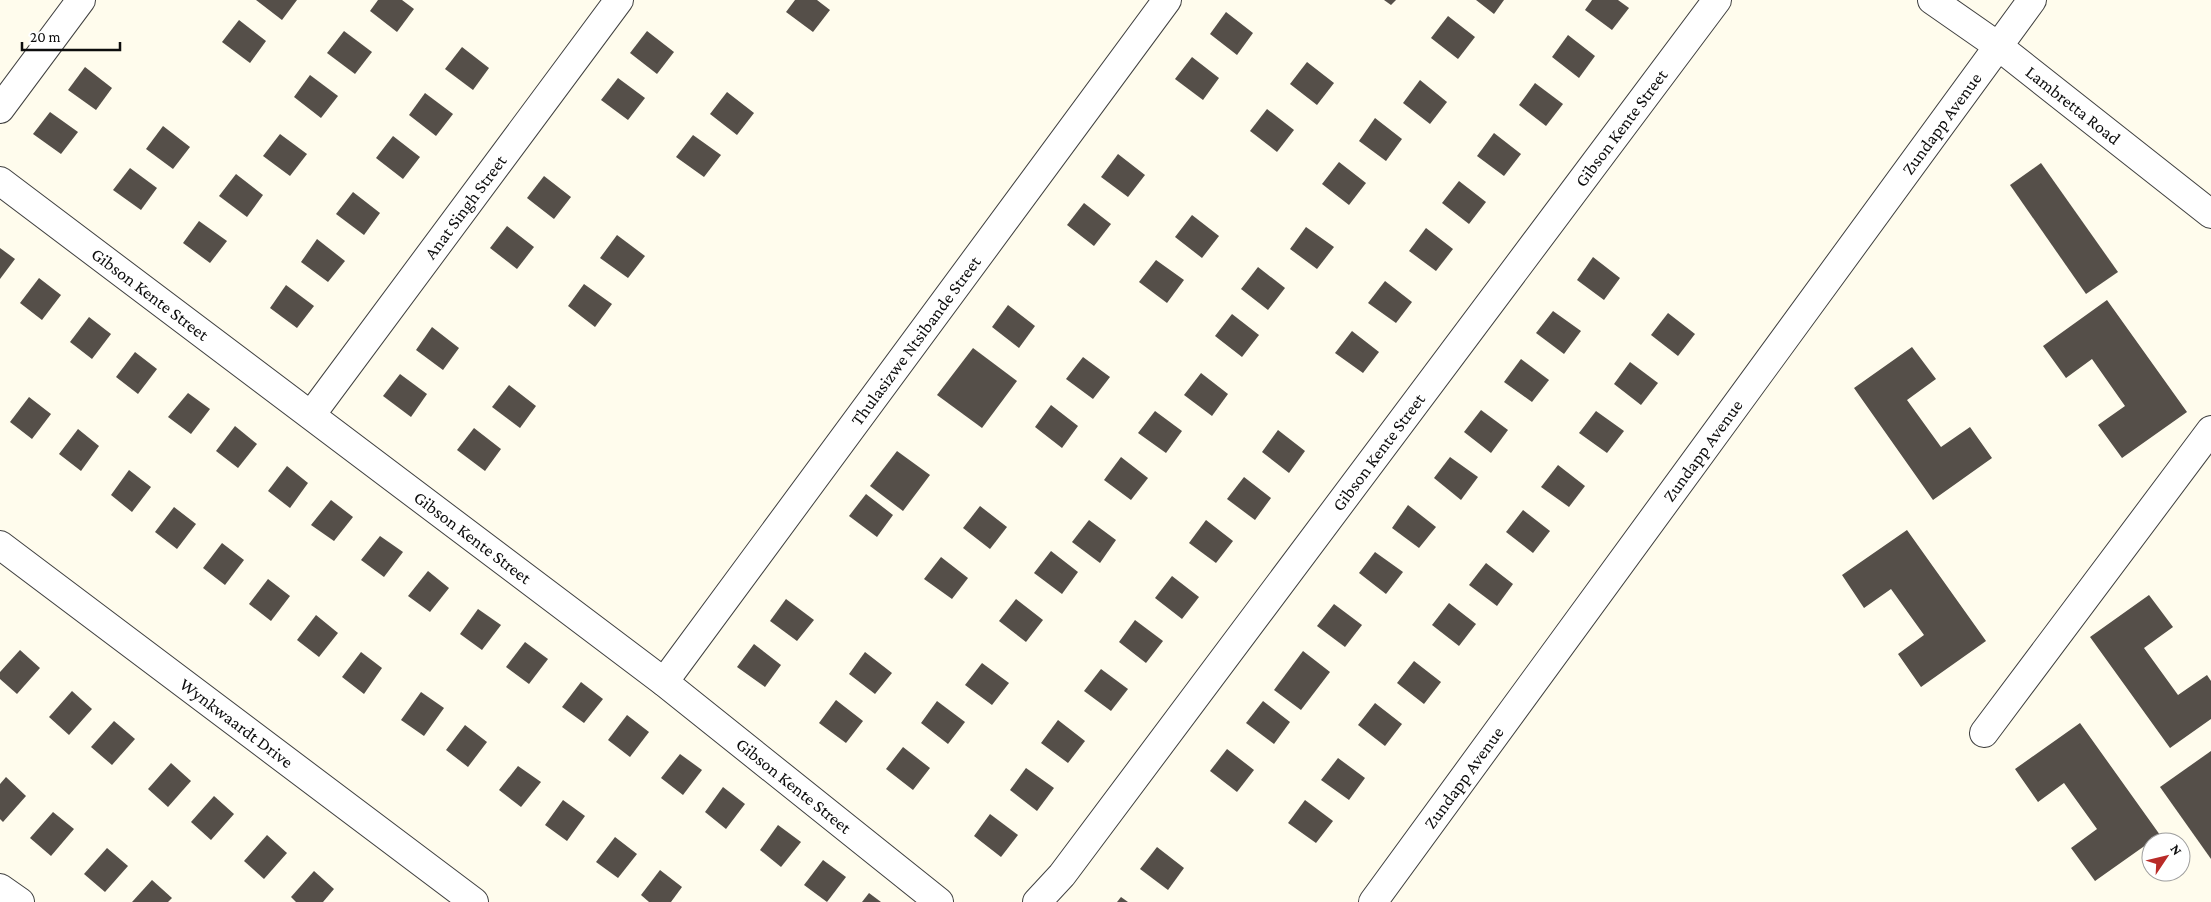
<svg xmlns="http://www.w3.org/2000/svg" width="2211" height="902" font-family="'Crimson Pro',serif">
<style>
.building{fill:#554f49}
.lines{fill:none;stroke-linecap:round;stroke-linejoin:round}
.minor-casing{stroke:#404040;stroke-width:30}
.minor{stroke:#fff;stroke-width:28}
.labels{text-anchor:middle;stroke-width:5;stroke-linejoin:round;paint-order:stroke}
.street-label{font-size:18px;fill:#0d0d0d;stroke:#fff}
</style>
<rect width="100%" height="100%" fill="#fffced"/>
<g class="building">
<polygon points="256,0 297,0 282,20"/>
<polygon points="378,0 402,0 414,9 397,32 370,11"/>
<polygon points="795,0 817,0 830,10 813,32 786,12"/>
<polygon points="1384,0 1396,0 1391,5"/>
<polygon points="1476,0 1504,0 1494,14"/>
<polygon points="1592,0 1618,0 1629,8 1612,30 1585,10"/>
<polygon points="1226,12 1253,33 1237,55 1210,34"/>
<polygon points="1448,16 1475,37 1458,59 1431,38"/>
<polygon points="239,20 266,41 250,63 222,42"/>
<polygon points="344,31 372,52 355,74 327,53"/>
<polygon points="647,31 674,52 657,74 630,53"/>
<polygon points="1568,35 1595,56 1579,78 1552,57"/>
<polygon points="462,47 489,68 473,90 445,69"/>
<polygon points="1192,57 1219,78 1203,100 1175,79"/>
<polygon points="1307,62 1334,83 1317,105 1290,84"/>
<polygon points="85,67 112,88 96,110 68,90"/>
<polygon points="310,75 338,96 321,118 294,97"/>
<polygon points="618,78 645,98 628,120 601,100"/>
<polygon points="1420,80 1447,102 1430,124 1403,103"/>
<polygon points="1535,83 1563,104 1546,126 1519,105"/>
<polygon points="727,92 754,113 737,135 710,114"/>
<polygon points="425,93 453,114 436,136 409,115"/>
<polygon points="1267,109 1294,130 1277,152 1250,131"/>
<polygon points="50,112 78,132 61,154 33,134"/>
<polygon points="1375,118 1402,139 1386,161 1359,141"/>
<polygon points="163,126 190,147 173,169 146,149"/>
<polygon points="1494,133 1521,154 1504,176 1477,156"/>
<polygon points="280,134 307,154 290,176 263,156"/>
<polygon points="693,135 721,155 704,177 676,157"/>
<polygon points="393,136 420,157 403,179 376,158"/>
<polygon points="1118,154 1145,175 1128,197 1101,177"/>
<polygon points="1339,162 1366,183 1349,205 1322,184"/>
<polygon points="2041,163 2118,272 2086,294 2010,185"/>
<polygon points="130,168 157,188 141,210 113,190"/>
<polygon points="236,174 263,195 247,217 219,196"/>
<polygon points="544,176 571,197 554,219 527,198"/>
<polygon points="1459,181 1486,202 1469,224 1442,203"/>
<polygon points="353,192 380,213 364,235 336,214"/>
<polygon points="1084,203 1111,224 1094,246 1067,225"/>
<polygon points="1192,215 1219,236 1202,258 1175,237"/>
<polygon points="199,221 227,241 210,263 183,243"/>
<polygon points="507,226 534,247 517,269 490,248"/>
<polygon points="1306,227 1334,247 1317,269 1290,249"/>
<polygon points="1426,228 1453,249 1436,271 1409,251"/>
<polygon points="617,235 645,256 628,278 600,258"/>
<polygon points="317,239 345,261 328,282 301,262"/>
<polygon points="0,248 15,259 0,279"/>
<polygon points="1593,257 1620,278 1604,300 1577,280"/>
<polygon points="1156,260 1184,280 1167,303 1139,282"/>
<polygon points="1258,267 1285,288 1268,310 1241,289"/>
<polygon points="39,278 61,295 42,320 20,303"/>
<polygon points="1385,281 1412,302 1396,323 1368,303"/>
<polygon points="584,284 612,304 595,327 568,306"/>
<polygon points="286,285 314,306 297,328 270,308"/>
<polygon points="2107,300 2187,412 2122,458 2098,425 2125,406 2092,359 2066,378 2043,346"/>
<polygon points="1008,305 1035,326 1019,348 992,327"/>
<polygon points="1553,311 1581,331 1564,354 1536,333"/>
<polygon points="1668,313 1695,334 1678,356 1651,335"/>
<polygon points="1232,314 1259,335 1242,357 1215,336"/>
<polygon points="89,317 111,334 92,359 70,342"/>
<polygon points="432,327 459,348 443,370 416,350"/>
<polygon points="1352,331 1379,352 1363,373 1335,353"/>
<polygon points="1912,347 1936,379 1907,400 1941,447 1970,427 1992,458 1933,500 1854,388"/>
<polygon points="973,348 1017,381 982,428 937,395"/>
<polygon points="135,352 157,369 138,394 116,377"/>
<polygon points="1083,357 1110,377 1093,399 1066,379"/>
<polygon points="1521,359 1549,380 1532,402 1504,382"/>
<polygon points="1630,362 1658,383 1641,405 1614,384"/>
<polygon points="1201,373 1228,394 1212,416 1184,395"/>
<polygon points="400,374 427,394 411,417 383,396"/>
<polygon points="509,385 536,406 520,428 492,407"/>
<polygon points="188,393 210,409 191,434 168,417"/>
<polygon points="29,397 51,414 32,439 10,422"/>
<polygon points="1051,405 1078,426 1062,448 1035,427"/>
<polygon points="1481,410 1508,430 1491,453 1464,432"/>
<polygon points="1155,411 1182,431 1166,453 1138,433"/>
<polygon points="1596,411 1624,431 1607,453 1579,433"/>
<polygon points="235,426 257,444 238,468 216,451"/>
<polygon points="474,428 501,449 485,471 457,450"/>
<polygon points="78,429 99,446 81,471 59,454"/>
<polygon points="1278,430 1305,451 1289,473 1262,452"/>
<polygon points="897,451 930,475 903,511 870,486"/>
<polygon points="1121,457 1148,478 1131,500 1104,480"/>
<polygon points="1450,457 1478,477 1461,500 1434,478"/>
<polygon points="1558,465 1585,486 1569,507 1541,487"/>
<polygon points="287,466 308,483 290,508 268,491"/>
<polygon points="129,470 151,487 132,512 111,495"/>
<polygon points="1244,477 1271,498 1255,520 1227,499"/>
<polygon points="866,494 893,515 877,537 849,516"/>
<polygon points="331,500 353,517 334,541 311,525"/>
<polygon points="1408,505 1436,527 1419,548 1392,528"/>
<polygon points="980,506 1007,527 990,549 963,528"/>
<polygon points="174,507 196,524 177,549 155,532"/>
<polygon points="1523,510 1550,531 1533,553 1506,532"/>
<polygon points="1089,520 1116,540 1100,563 1072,542"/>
<polygon points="1206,520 1233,541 1216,563 1189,543"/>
<polygon points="1907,530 1986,641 1921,687 1898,654 1924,635 1891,589 1864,608 1842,575"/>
<polygon points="380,536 403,552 384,577 361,560"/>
<polygon points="222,543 244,560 225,585 203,568"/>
<polygon points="1051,551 1078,572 1062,594 1034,573"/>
<polygon points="1375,552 1403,572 1386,594 1359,573"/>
<polygon points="941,557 968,578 952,599 924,579"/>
<polygon points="1486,563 1513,584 1497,606 1469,585"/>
<polygon points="428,571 449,588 430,612 408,596"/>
<polygon points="1172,576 1199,597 1182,619 1155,598"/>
<polygon points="268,579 290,596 271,621 249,604"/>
<polygon points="2149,595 2173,627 2144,648 2178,695 2207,675 2211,681 2211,719 2170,748 2090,637"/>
<polygon points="786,599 814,620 797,641 770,621"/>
<polygon points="1016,599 1043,620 1026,642 999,621"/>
<polygon points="1449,603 1476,624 1459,646 1432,625"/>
<polygon points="1334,604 1362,625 1345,647 1317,626"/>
<polygon points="478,609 501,625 482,650 460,634"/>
<polygon points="316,615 338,633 319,657 297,640"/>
<polygon points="1135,620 1163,641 1146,663 1119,642"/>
<polygon points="525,642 548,659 529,684 506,667"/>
<polygon points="754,644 781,665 765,687 737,667"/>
<polygon points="20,650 40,668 17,694 0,679 0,672"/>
<polygon points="1303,651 1330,672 1301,710 1274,690"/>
<polygon points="361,652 382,668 364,694 342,677"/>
<polygon points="865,652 892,673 875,694 849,674"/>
<polygon points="1414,661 1441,682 1424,704 1397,683"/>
<polygon points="982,663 1009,683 992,705 965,685"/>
<polygon points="1101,669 1128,689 1111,711 1084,691"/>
<polygon points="581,682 603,699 584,723 562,707"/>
<polygon points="72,691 92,709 69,735 49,717"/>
<polygon points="421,692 444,708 424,736 401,720"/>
<polygon points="836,700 863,721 846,743 819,723"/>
<polygon points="937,701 965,722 948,744 921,723"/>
<polygon points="1263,701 1290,722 1274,744 1246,723"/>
<polygon points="1375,703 1402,724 1385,746 1358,725"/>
<polygon points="627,715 649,732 630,757 608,740"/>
<polygon points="1058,720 1085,741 1068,763 1041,743"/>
<polygon points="114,721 135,739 112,765 91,747"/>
<polygon points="2080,723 2160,835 2095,881 2071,848 2097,829 2064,783 2038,802 2015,769"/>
<polygon points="465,725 487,742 468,767 446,750"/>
<polygon points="903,747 930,768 913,790 886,769"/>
<polygon points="1227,749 1254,770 1237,792 1210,771"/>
<polygon points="2211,751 2211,859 2160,787"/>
<polygon points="680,754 702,770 683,795 661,778"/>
<polygon points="1338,758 1365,778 1349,800 1321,780"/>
<polygon points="171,763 191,781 168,807 148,789"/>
<polygon points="518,766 541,782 521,807 499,790"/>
<polygon points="1026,768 1054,788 1037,811 1010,790"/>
<polygon points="6,777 26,796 3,822 0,819 0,784"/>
<polygon points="723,787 745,804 726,829 705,812"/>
<polygon points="214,796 234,814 211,840 191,822"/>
<polygon points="563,800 585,816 567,841 545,825"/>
<polygon points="1305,800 1333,821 1316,843 1288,823"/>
<polygon points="53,812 74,829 51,856 30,838"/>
<polygon points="990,814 1018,835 1001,857 974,836"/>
<polygon points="778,825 801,842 781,867 760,850"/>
<polygon points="267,835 287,853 264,879 244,861"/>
<polygon points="615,837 637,854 618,878 596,862"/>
<polygon points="1157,847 1184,868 1168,890 1140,869"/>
<polygon points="107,848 128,866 105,892 84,874"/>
<polygon points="823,860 846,877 827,902 804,885"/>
<polygon points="660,870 682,887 671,902 649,902 641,895"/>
<polygon points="314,871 334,889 323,902 296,902 291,897"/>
<polygon points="152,880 172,898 168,902 132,902"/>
<polygon points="869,893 881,902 862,902"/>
<polygon points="1121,897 1128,902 1117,902"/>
</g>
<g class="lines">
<g class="minor-casing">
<g id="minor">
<path id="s1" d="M1932 0 1998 46 2211 214"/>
<polyline points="0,109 81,0"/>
<path id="s2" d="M0 181 664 682 939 902"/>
<path id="s3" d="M311 415 619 0"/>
<path id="s4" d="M0 545 474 902"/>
<path id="s5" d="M664 682 1167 0"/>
<polyline points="1984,733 2211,430"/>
<polyline points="0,888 20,902"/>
<path id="s6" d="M1037 902 1062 875 1717 0"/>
<path id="s7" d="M1373 902 2032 0"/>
</g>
</g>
<use href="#minor" class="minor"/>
</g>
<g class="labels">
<g class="street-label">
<text dy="6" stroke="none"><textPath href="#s1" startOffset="176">Lambretta Road</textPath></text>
<text dy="6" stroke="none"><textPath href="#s7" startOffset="964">Zundapp Avenue</textPath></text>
<text dy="6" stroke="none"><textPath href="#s6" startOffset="970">Gibson Kente Street</textPath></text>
<text dy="6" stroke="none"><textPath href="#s3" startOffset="259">Anat Singh Street</textPath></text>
<text dy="6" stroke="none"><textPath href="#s2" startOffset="188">Gibson Kente Street</textPath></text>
<text dy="6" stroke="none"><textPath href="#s5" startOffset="424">Thulasizwe Ntsibande Street</textPath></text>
<text dy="6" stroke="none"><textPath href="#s7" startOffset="559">Zundapp Avenue</textPath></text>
<text dy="6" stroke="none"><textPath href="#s6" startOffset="565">Gibson Kente Street</textPath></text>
<text dy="6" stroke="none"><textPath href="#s2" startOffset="592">Gibson Kente Street</textPath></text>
<text dy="6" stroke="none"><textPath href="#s4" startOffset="296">Wynkwaardt Drive</textPath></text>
<text dy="6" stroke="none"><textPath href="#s7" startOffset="154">Zundapp Avenue</textPath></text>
<text dy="6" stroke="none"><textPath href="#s2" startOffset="998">Gibson Kente Street</textPath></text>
</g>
</g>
<g transform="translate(2166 857) rotate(55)"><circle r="24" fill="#ffffff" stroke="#9e9e9e"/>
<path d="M0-4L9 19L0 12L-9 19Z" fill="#b92b28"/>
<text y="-8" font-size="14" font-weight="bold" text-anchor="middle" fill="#0d0d0d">N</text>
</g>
<path d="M22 42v8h98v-8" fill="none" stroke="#0d0d0d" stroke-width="2.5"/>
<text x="30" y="42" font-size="15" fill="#0d0d0d" stroke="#ffffff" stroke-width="4" paint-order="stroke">20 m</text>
</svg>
